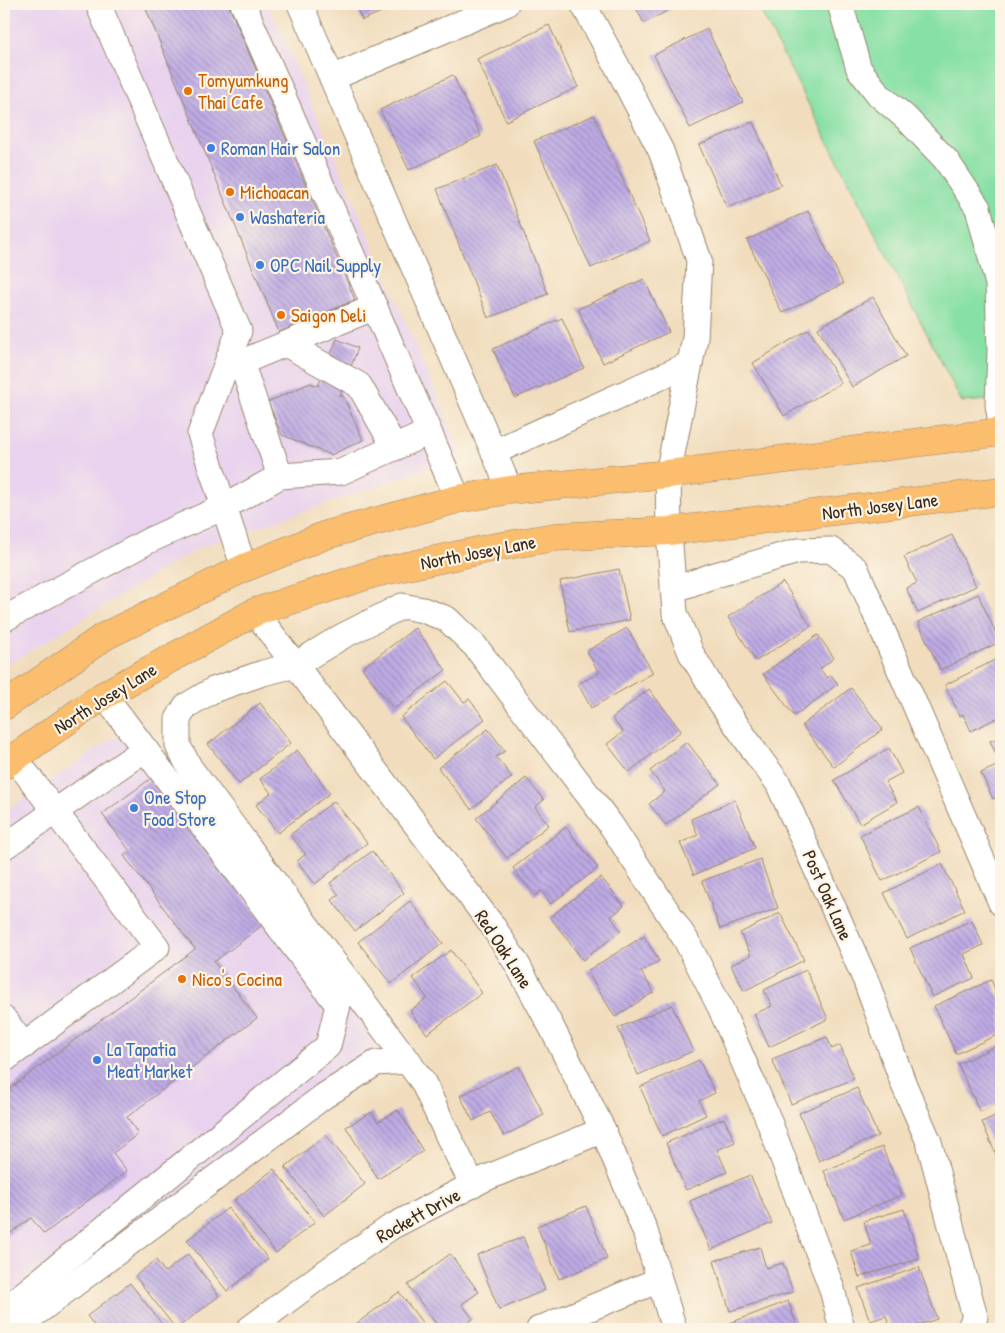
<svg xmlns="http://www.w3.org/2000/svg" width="1005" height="1333" font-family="'Patrick Hand',sans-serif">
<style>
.built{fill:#e8d2ee}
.park{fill:#87e0a5;stroke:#618562}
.building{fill:url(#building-back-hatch)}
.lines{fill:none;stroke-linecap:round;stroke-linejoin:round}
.minor-casing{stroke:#96846e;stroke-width:27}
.major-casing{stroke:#96846e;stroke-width:29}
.minor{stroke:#fff;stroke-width:25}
.major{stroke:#fbbd6e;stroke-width:28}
.food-dot{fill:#e8710a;stroke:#fcf5e5;stroke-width:2}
.shop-dot{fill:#3f7fe0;stroke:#fcf5e5;stroke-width:2}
.labels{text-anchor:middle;stroke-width:4.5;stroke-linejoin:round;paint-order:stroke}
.food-label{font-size:19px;fill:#c56008;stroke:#fcf5e5;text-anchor:start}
.shop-label{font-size:19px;fill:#366cbe;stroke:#fcf5e5;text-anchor:start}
.street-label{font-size:19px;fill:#3b2a1e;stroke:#fcf5e5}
</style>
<defs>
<pattern id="building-back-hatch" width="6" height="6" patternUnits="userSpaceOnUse" patternTransform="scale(1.25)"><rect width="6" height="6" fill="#beabe5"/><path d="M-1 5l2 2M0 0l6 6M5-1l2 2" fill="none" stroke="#9c8bb9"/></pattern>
</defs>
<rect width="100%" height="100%" fill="#fcf5e5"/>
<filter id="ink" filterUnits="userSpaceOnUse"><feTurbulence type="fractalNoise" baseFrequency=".02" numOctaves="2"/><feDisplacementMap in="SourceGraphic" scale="10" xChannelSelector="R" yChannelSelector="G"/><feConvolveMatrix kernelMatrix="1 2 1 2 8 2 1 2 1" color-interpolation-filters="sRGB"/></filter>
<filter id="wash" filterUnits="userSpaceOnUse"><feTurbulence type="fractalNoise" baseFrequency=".0096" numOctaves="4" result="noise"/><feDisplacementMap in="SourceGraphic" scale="20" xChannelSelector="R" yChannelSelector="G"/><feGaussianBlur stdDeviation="1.12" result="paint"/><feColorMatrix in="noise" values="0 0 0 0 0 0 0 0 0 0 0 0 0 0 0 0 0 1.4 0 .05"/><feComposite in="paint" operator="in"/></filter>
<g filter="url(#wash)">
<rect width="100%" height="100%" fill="#f1ddbd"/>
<g class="built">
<polygon points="4,4 269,4 463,456 198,548 4,667"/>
<polygon points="140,720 383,1041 4,1326 4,812"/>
</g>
<polygon class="park" points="757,4 1001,4 1001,399 962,402"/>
<g id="blocks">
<g class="building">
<polygon points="144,4 228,4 355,300 279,332"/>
<polygon points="355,4 401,4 362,20"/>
<polygon points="634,4 681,4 644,23"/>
<polygon points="549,25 578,87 506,121 477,59"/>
<polygon points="707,29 743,102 690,128 654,55"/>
<polygon points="453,75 481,136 409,170 380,110"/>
<polygon points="594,115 650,241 591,268 534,141"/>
<polygon points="753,122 781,185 727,208 699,145"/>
<polygon points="497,165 548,294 488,318 437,189"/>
<polygon points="808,211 843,284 782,313 747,240"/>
<polygon points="644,279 669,332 603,363 578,309"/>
<polygon points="873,297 906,356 852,387 818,328"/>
<polygon points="562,318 584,368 515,398 493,349"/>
<polygon points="809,329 841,383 784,416 753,363"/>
<polygon points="337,339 358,348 340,395 343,396 363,440 331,455 282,435 268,402 310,383 318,386"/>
<polygon points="952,535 976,586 918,613 906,588 917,583 904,557"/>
<polygon points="619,569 630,620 570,632 560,581"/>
<polygon points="783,582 811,626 756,661 728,617"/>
<polygon points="978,594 1000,642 940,670 918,622"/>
<polygon points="415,628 446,670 394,709 362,668"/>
<polygon points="627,628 653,673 591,708 578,684 599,673 587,651"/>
<polygon points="818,635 834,658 820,669 827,678 831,675 838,684 794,716 763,674"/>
<polygon points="1001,657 1001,716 971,731 963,714 960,716 945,685"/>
<polygon points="447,681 464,702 469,699 485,719 433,759 401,717"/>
<polygon points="851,688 883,729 834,767 802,725"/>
<polygon points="649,689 681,731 629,772 607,744 623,732 612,718"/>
<polygon points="260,703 291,743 239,784 208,744"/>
<polygon points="488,729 505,751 496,757 512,777 471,809 438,768"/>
<polygon points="1001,737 1001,795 993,799 981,773 1001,764 990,741"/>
<polygon points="687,742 720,784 666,825 649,804 665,791 650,771"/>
<polygon points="889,748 902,773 885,782 897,802 860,824 834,780"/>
<polygon points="297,750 330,793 278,833 256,805 271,793 260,779"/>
<polygon points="153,777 264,924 214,962 257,1018 127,1117 138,1134 113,1153 127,1171 44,1234 31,1218 4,1238 4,1093 195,949 124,856 130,851 102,814"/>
<polygon points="526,778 544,800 535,807 549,825 507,858 476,818"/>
<polygon points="735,800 755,848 694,875 680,843 698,835 691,819"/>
<polygon points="334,801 367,843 315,884 297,861 306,854 290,835"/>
<polygon points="919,807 941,852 882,881 860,835"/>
<polygon points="566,827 598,868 551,904 541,891 535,896 513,868"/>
<polygon points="372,851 404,893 355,931 332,900 339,895 330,883"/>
<polygon points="760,859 778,908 720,929 702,881"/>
<polygon points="942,864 965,910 907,939 884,893"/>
<polygon points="601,877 624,906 611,917 621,931 583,960 550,917"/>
<polygon points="410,901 443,943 391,984 358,942"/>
<polygon points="780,913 804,960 744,991 731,965 751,955 740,933"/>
<polygon points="972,920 983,945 964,954 974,978 932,997 910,948"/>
<polygon points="644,936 659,961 641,972 654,992 615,1017 587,971"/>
<polygon points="451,950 482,993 427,1034 410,1011 427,998 413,978"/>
<polygon points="806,970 828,1019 769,1047 754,1014 772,1006 764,990"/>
<polygon points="991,980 1001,1002 1001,1033 956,1054 934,1006"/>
<polygon points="672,1005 693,1051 638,1075 618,1028"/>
<polygon points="827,1037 832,1049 840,1045 854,1079 791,1104 772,1059"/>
<polygon points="1001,1044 1001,1102 980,1112 958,1064"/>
<polygon points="699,1060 715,1093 699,1101 706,1115 662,1136 640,1087"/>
<polygon points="519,1066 544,1115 504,1136 490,1112 473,1121 460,1096"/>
<polygon points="857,1088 878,1136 819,1161 799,1113"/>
<polygon points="398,1110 423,1151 378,1179 346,1127 372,1112 378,1122"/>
<polygon points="1001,1113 1001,1166 982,1122"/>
<polygon points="724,1118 735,1142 717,1150 727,1172 686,1190 666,1143"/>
<polygon points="326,1135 365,1184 324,1216 285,1167"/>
<polygon points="882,1147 902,1195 844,1219 824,1171"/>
<polygon points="274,1169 315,1222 276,1253 234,1200"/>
<polygon points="750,1175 772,1223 711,1250 690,1201"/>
<polygon points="586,1206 607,1259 559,1279 537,1226"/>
<polygon points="228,1208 268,1259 227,1291 187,1240"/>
<polygon points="904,1209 919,1259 859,1277 851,1251 871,1245 864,1221"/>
<polygon points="523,1237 545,1290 499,1310 477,1255"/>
<polygon points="760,1247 766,1268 783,1263 793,1292 730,1311 714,1261"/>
<polygon points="188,1254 219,1296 176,1329 135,1276 156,1260 165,1272"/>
<polygon points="450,1254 479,1292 462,1304 473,1319 459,1329 440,1329 408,1285"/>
<polygon points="919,1267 937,1319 907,1329 891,1329 886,1316 870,1321 858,1288"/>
<polygon points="130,1283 165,1328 164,1329 97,1329 87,1316"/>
<polygon points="399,1292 427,1329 360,1329 356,1324"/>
<polygon points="788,1301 798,1329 733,1329 730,1323"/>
</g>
</g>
</g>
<g filter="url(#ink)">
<use href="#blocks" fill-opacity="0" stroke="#96846e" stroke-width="1"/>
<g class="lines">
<g class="minor-casing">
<g id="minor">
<polyline points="98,4 239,331 200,434 244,568"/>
<polyline points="243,4 458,499"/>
<polyline points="300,4 510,490"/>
<polyline points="583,4 617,66 661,151 699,260 695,338 668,474 669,531 675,613 691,653 721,703 757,755 778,783 866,981 904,1085 929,1142 975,1317 969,1329"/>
<polyline points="840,4 859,69 879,95 906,118 946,160 978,208 998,284 1000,350 998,405 1001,423"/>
<polyline points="332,78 506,4"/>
<polyline points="286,344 359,385 395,448"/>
<polyline points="241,362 280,476"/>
<polyline points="225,369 375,307"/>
<polyline points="494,452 690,364"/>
<polyline points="673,590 712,576 798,551 831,550 856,569 1001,903"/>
<polyline points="255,612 492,925 517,964 552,1028 603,1130 645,1231 674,1329"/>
<polyline points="4,619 150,540 224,507 280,476 341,472 429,432"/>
<polyline points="4,847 145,749"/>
<polyline points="4,1019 24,1046"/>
<polyline points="4,1060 157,947 14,757"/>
<polyline points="473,1185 449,1138 423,1082 190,768 178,746 178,719 186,706 213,690 263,673 295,665 341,637 402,606 423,610 447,619 475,646 611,825 686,940 720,1007 767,1116 832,1289 842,1329"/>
<polyline points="4,1310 328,1046 338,1005 104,695"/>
<polyline points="15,1329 324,1096 376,1063 409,1061"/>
<polyline points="249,1329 320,1276 391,1227 484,1179 603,1130"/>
<polyline points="539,1329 659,1280"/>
</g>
</g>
<g class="major-casing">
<g id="major">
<polyline points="4,706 105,636 244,568 326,535 458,499 510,490 668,474 1001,432"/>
<polyline points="4,765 104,695 255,612 375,573 496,547 555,537 669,531 1001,491"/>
</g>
</g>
<use href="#minor" class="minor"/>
<use href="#major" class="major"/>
</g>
</g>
<g class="food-dot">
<circle cx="188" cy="91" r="5"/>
<circle cx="230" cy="192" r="5"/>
<circle cx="281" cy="315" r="5"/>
<circle cx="182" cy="979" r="5"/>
</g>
<g class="shop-dot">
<circle cx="211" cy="148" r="5"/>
<circle cx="240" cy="217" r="5"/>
<circle cx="260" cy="265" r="5"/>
<circle cx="134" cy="808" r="5"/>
<circle cx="97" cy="1060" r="5"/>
</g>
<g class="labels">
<g class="food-label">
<text x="198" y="87">Tomyumkung<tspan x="198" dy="22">Thai Cafe</tspan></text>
<text x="240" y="199">Michoacan</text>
<text x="291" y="322">Saigon Deli</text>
<text x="192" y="986">Nico's Cocina</text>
</g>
<g class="shop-label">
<text x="221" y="155">Roman Hair Salon</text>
<text x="250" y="224">Washateria</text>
<text x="270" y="272">OPC Nail Supply</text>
<text x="144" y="804">One Stop<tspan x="144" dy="22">Food Store</tspan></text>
<text x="107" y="1056">La Tapatia<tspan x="107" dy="22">Meat Market</tspan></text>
</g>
<g class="street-label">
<text transform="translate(880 506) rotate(-7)" y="7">North Josey Lane</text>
<text transform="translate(478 552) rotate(-11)" y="7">North Josey Lane</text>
<text transform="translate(105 698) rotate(-32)" y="7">North Josey Lane</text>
<text transform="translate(828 895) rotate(66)" y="7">Post Oak Lane</text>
<text transform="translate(504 949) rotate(57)" y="7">Red Oak Lane</text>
<text transform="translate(418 1215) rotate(-29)" y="7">Rockett Drive</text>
</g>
</g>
<rect width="1005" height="1333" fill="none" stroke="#fcf5e5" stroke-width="20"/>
</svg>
